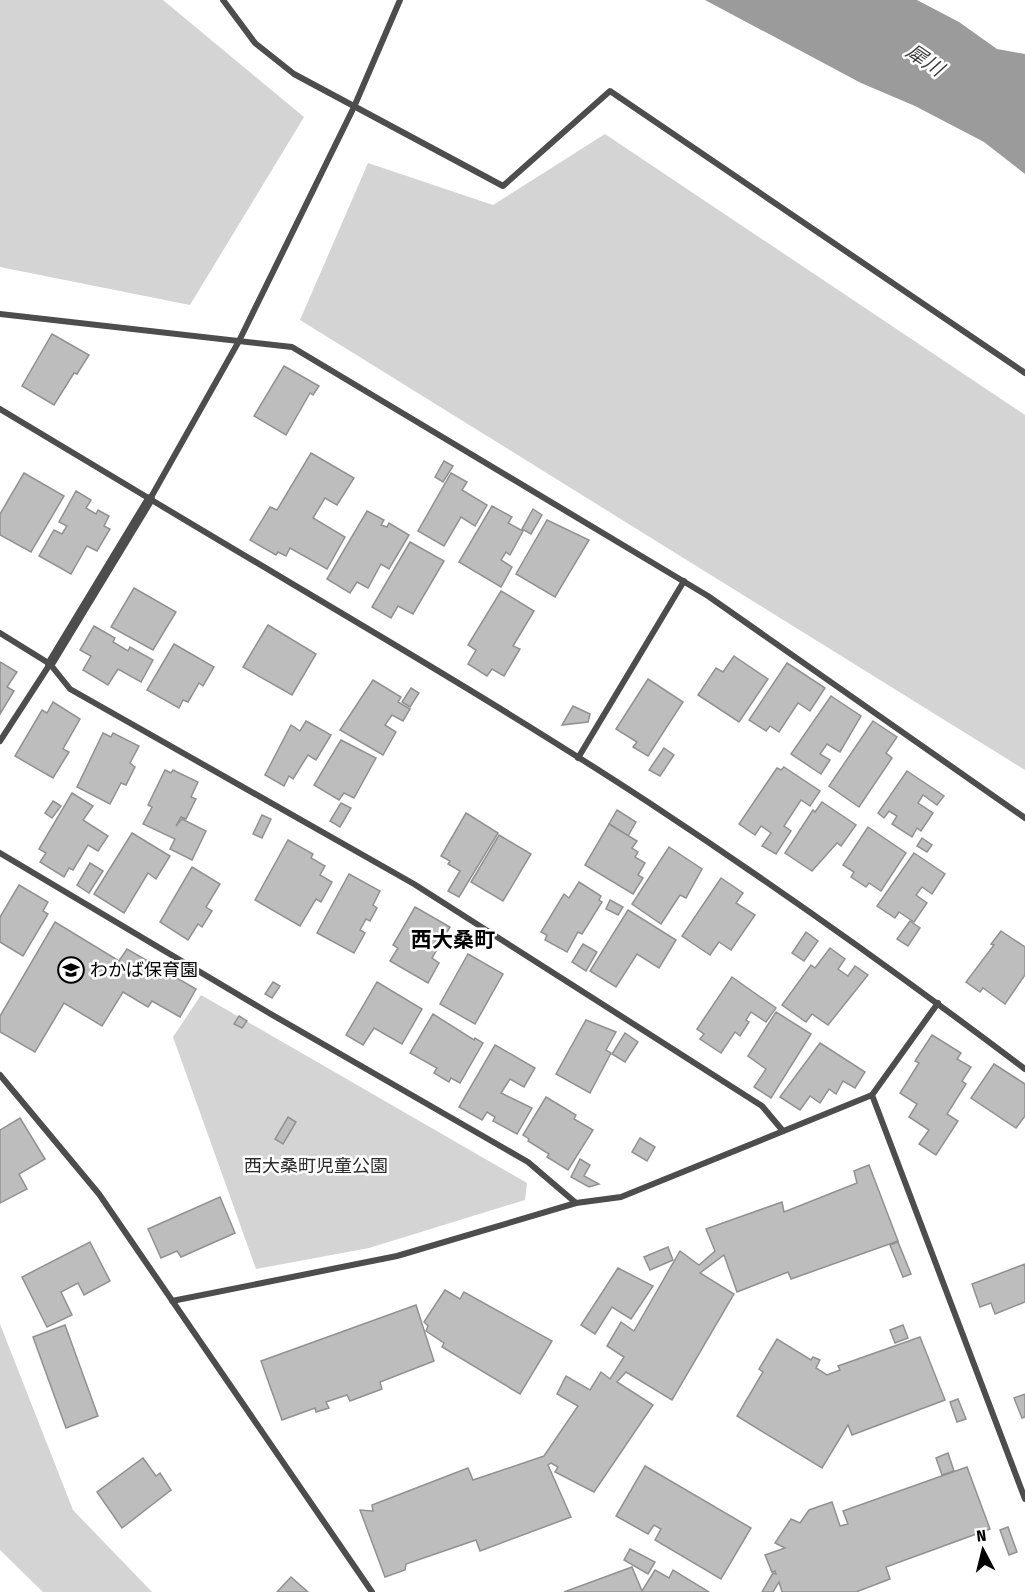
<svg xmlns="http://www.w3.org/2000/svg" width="1025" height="1592" font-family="'Fira Sans Condensed','Noto Sans JP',sans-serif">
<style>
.green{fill:#d4d4d4}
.water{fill:#9b9b9b}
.building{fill:#bdbdbd;stroke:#919191;stroke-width:1.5}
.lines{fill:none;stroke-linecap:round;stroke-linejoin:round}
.minor{stroke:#4d4d4d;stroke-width:6}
.tertiary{stroke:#4d4d4d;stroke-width:10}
.labels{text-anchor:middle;stroke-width:5;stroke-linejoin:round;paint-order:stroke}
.poi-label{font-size:18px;fill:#000;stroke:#fff;text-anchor:start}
.park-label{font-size:18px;fill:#2b2b2b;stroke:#fff}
.water-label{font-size:20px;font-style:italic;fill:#3c3c3c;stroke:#fff}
.quarter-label{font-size:21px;font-weight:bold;fill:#000;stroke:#fff}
</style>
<rect width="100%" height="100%" fill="#fff"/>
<g class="green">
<polygon points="0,0 163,0 304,117 190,305 0,267"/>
<polygon points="605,134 1025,415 1025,770 300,320 368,163 493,205"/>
<polygon points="201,995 527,1183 525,1200 369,1248 256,1269 173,1037"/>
<polygon points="0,1324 73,1510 152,1592 43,1592 0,1550"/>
</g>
<polygon class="water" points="705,0 917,0 959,22 997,49 1025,54 1025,174 984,142 915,106 861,83"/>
<g class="building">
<polygon points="52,334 89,355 77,374 74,373 54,405 22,386"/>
<polygon points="284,366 319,386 313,395 310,393 286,435 254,416"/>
<polygon points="311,453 354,478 337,505 325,498 313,518 345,537 327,569 290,548 286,556 278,552 276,555 250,540 270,507 277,510"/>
<polygon points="444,461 453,466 443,482 435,477"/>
<polygon points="24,473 64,496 31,552 0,535 0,514"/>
<polygon points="451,473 467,482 462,490 487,505 475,526 461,517 444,546 418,531"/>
<polygon points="76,491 91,500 86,508 96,514 98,510 109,516 104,526 110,529 97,551 87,546 71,574 39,556 54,530 62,534 67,526 59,522"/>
<polygon points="492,506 512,517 508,523 523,531 510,555 506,552 501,560 512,567 501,587 459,562"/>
<polygon points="533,509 542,515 531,534 522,529"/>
<polygon points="367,511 384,520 381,525 387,527 389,523 409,535 389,569 381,564 368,588 357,582 350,593 327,579"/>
<polygon points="547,520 589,540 555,597 516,574"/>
<polygon points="410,542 444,561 413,614 398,606 391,618 372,607"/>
<polygon points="134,588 176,612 153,650 111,627"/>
<polygon points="501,591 534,611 513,646 520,649 504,676 492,669 487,676 468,664 476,650 468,645"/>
<polygon points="268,625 316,654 292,695 243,667"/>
<polygon points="94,626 115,638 113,642 128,651 130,647 153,660 141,682 118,669 108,685 83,670 91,656 80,650"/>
<polygon points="174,644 214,667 203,686 199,683 188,702 183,700 179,708 147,690"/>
<polygon points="734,656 768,679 739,722 698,695 716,668 723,672"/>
<polygon points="0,662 17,672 7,687 14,691 0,714"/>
<polygon points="787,663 825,688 810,711 798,703 779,732 770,726 766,731 749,720"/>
<polygon points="648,679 683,702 648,756 633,747 637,742 616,729"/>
<polygon points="373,680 401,697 398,702 410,709 403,721 392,715 385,725 396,732 383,755 340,730"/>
<polygon points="411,688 419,693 410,707 402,702"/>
<polygon points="831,696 861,716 840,752 827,744 820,754 830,760 821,774 791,754"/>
<polygon points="53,702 80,719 63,749 69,752 53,778 15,756 42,710 47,713"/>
<polygon points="573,706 590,714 588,722 562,725"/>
<polygon points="306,721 331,735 316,760 308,755 293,779 289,776 284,786 265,775 291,725 300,731"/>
<polygon points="873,721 897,737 886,753 892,758 859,807 829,786"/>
<polygon points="103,733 111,737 113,733 139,746 130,763 135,767 126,785 121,783 110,804 77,787"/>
<polygon points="341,740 376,758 354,798 344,793 339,800 314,785"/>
<polygon points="664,748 674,755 660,776 649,770"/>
<polygon points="784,767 820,791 810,806 801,800 784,826 791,831 776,854 762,846 771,833 761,826 755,835 739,824 777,768 781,770"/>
<polygon points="165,770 171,773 173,770 198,782 191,797 196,799 186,819 181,817 176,826 182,819 206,831 192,860 170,849 175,839 143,824 152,807 148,805"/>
<polygon points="907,771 944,796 937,805 923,795 918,803 933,813 921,831 917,828 912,837 892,824 897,816 889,811 884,818 878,813"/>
<polygon points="72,793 93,806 83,820 108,836 98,851 88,845 73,870 69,868 64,877 40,862 46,853 39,849"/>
<polygon points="53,801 61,806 52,818 45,813"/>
<polygon points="822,802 856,825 841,846 837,843 812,871 785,853 813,810 815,812"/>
<polygon points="341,803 351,808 340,827 330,821"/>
<polygon points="617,810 636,822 628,836 609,824"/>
<polygon points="466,813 498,833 459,897 448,891 460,871 448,864 450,861 441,856"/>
<polygon points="262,815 271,819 262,838 253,834"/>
<polygon points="609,824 637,841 632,848 638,852 635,857 645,863 638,875 643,878 633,894 585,865"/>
<polygon points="868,827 906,853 881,891 869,883 866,887 851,877 854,872 843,865"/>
<polygon points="132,833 170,856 156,879 148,873 124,913 94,894"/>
<polygon points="499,835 531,854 503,901 471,882"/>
<polygon points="922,838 932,845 927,852 917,846"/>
<polygon points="288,840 313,854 311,858 325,866 320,875 332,882 321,902 316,899 300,926 255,900"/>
<polygon points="669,847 702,869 686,898 680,895 661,924 632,904"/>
<polygon points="914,853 945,874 932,894 922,887 916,895 927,903 914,922 899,912 895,918 877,906"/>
<polygon points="90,863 103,871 89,893 77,885"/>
<polygon points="192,867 220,884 206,907 212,911 202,927 198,924 188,940 160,922"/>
<polygon points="349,874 380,891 373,905 377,908 370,921 366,919 360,930 365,933 354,953 317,933"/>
<polygon points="721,878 743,893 736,903 755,915 731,950 719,942 710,955 682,936"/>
<polygon points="579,882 601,896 599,900 602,902 582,934 578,932 567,952 545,940 547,935 541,932 564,894 569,898"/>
<polygon points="19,885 48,902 43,911 48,914 23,956 0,942 0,917"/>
<polygon points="610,900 623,907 618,915 606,909"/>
<polygon points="415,907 450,927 432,958 439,963 428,983 390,961 398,948 393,945"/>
<polygon points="628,910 676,940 659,968 637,954 616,987 590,971"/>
<polygon points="910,921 920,928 908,946 897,939"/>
<polygon points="55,922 119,961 127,949 196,989 180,1017 152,1001 148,1007 123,992 102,1026 64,1003 35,1052 0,1032 0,1016"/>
<polygon points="1001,931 1025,947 1025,975 1005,1004 983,988 980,992 966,982 994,945 991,944"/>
<polygon points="806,932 818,941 804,961 792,953"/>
<polygon points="583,944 597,952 586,971 572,962"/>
<polygon points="830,948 845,959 838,969 848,976 855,966 868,975 828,1025 812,1014 806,1022 782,1005 811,965 815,968"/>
<polygon points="468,954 503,974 475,1024 440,1004"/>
<polygon points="732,977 776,1008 766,1022 751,1012 746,1020 749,1022 740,1036 735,1032 721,1053 700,1039 704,1034 697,1029"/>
<polygon points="273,982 280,986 272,998 265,994"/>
<polygon points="377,982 422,1009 402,1044 374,1028 363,1045 346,1035"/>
<polygon points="776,1012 811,1034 771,1098 754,1087 766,1069 748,1056"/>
<polygon points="433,1014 474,1040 475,1038 483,1043 460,1083 451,1078 449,1082 434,1073 437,1068 410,1053"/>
<polygon points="239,1016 247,1021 242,1028 234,1024"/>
<polygon points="586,1020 616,1032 606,1050 611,1053 590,1093 556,1074"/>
<polygon points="625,1033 638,1042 625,1062 612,1054"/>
<polygon points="932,1035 961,1053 957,1059 971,1067 962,1081 966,1084 947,1114 958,1121 936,1155 919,1144 929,1130 909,1117 917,1104 900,1093 919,1063 915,1061"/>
<polygon points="820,1043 865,1072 855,1088 843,1081 836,1094 829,1089 820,1103 810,1096 800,1110 780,1097"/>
<polygon points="495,1045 535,1068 524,1087 510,1079 501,1093 532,1108 517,1134 493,1121 495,1117 487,1112 482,1120 459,1107"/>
<polygon points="994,1064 1025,1084 1025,1116 1016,1128 971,1098"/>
<polygon points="546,1097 576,1115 574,1119 593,1130 568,1170 547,1157 549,1154 528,1141 529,1139 523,1135"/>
<polygon points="288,1117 296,1122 283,1144 275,1139"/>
<polygon points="20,1118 45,1159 19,1174 27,1189 0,1203 0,1130"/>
<polygon points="640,1138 655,1147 647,1161 632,1152"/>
<polygon points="580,1159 590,1165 584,1176 599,1184 589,1187 571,1177"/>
<polygon points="869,1165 898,1241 791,1279 788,1272 737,1292 724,1255 700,1273 734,1294 672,1400 626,1372 617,1382 653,1405 594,1492 555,1472 558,1467 551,1463 548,1465 571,1517 480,1551 476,1540 406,1564 405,1570 385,1577 360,1510 373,1511 372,1505 468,1468 473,1480 544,1456 578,1406 557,1394 566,1376 590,1390 601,1372 610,1379 624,1357 607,1346 621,1322 634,1331 680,1251 699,1265 715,1251 706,1229 782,1202 784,1212 857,1183 854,1171"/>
<polygon points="220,1197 235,1233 181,1257 177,1251 161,1258 148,1229"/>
<polygon points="90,1242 110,1281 84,1295 78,1283 61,1292 72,1315 47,1327 22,1277"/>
<polygon points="898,1242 911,1274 903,1277 890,1245"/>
<polygon points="668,1247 673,1260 650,1270 644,1257"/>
<polygon points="1025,1264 1025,1302 995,1314 991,1303 980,1307 972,1284"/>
<polygon points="618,1268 653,1286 631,1319 612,1307 595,1334 581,1325"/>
<polygon points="445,1290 460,1299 464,1292 552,1341 520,1394 442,1347 444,1343 426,1331 428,1326 424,1322"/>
<polygon points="416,1305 434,1361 380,1382 382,1389 350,1401 347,1395 326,1402 329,1408 316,1412 315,1408 282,1420 261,1361"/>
<polygon points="65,1325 98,1416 66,1428 33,1337"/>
<polygon points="903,1325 908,1338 895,1343 890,1330"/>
<polygon points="920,1337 945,1400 852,1435 848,1425 822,1468 737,1416 763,1372 759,1369 777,1339 811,1360 813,1357 820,1360 816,1368 827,1375 840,1370 838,1366"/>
<polygon points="1025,1394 1025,1417 1022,1418 1014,1398"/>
<polygon points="958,1399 966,1419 957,1422 950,1402"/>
<polygon points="948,1453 954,1471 942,1475 936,1458"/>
<polygon points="143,1458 156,1476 160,1473 171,1490 122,1528 97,1492"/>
<polygon points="645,1466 751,1528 721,1579 655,1540 661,1529 654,1525 648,1534 616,1516"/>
<polygon points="967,1467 990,1529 886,1567 890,1579 856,1592 782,1592 779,1582 773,1592 762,1592 773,1573 776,1574 775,1571 772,1572 765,1555 785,1548 775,1543 791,1519 800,1523 809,1510 832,1502 840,1526 848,1524 843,1511"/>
<polygon points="1008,1527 1017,1552 1009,1555 1000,1530"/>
<polygon points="630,1549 655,1562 648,1574 624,1560"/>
<polygon points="632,1567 642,1591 655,1570 669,1578 673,1570 709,1592 564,1592"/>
<polygon points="291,1577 308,1592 277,1592"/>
</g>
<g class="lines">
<g class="minor">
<polyline points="223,0 255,43 294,74 503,186 610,91 1025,373"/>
<path d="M400 0 354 107 239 341 150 499C316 599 486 696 648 802 777 887 902 976 1025 1069"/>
<polyline points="0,314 292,347 708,596 1025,818"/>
<polyline points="0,409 150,499"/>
<polyline points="0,633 50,664 70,689 414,884 762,1106 783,1131"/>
<polyline points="0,741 50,664"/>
<polyline points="578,758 684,581"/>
<polyline points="0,853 269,1013 528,1162 576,1203 621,1197 872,1095 1025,1499"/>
<polyline points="0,1075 99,1194 372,1592"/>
<polyline points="872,1095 938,1003"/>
<polyline points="172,1301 397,1256 576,1203"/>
</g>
<polyline class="tertiary" points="50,664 150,499"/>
</g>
<defs>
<g id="school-ring" transform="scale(1.35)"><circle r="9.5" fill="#fff" stroke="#000" stroke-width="1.5"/><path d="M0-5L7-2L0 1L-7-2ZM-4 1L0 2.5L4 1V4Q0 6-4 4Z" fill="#000"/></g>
</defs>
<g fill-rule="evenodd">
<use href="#school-ring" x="71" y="970"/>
</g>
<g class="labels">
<g class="poi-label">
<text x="90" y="976">わかば保育園</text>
</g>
<g class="park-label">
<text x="316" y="1172">西大桑町児童公園</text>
</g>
<g class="water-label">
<text transform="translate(925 60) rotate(34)" y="7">犀川</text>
</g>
<g class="quarter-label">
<text x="453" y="947">西大桑町</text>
</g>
</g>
<g transform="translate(983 1550) rotate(353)" stroke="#ffffff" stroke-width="4.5" paint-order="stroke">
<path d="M0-4.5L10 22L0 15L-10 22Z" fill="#000000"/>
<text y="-9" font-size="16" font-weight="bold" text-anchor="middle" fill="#000000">N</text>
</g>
</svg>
